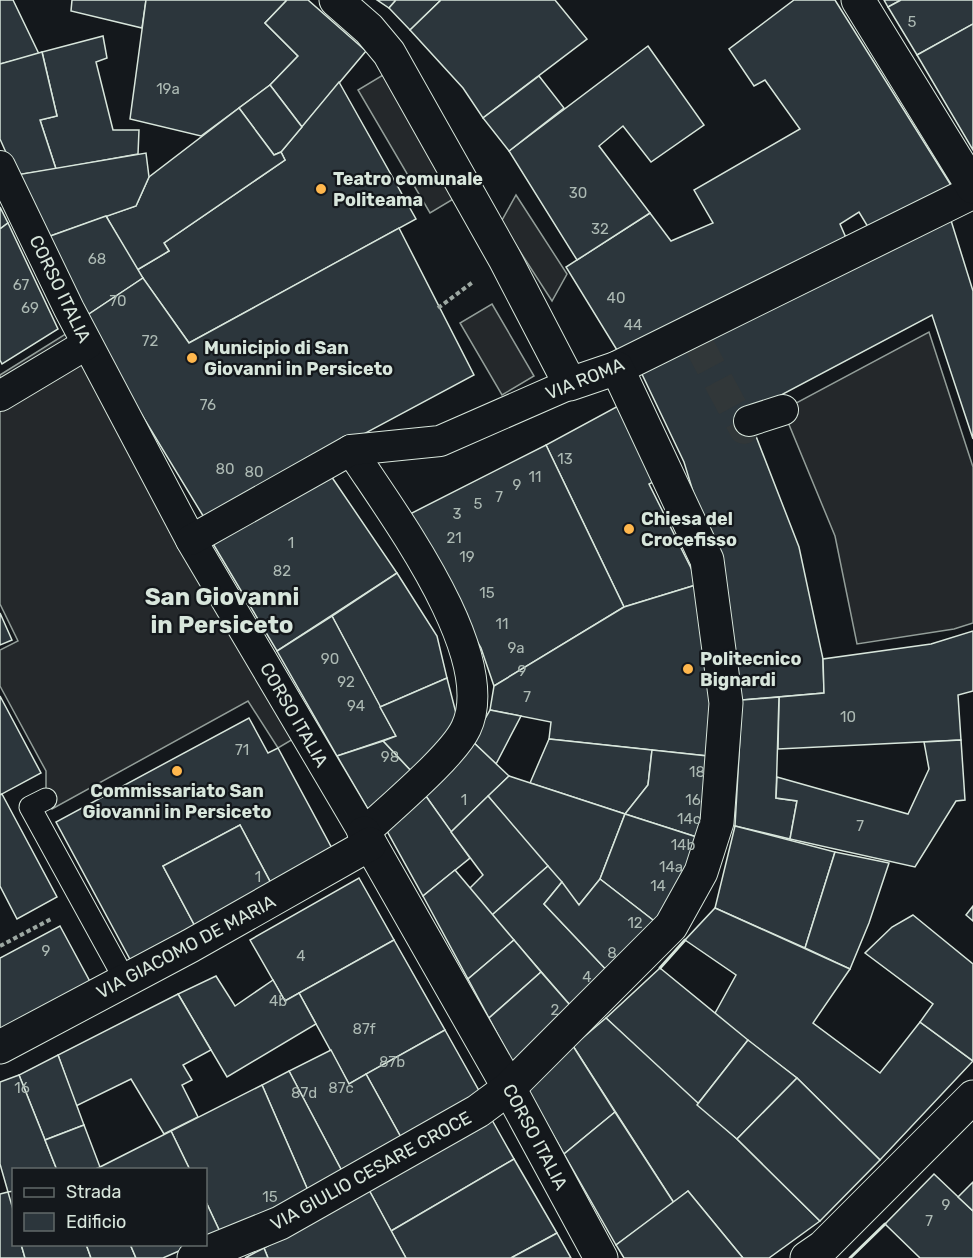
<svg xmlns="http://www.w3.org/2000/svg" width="973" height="1258" font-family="Rubik,sans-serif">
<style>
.parking{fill:#24282b;stroke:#939e99;stroke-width:1.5}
.building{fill:#2c363c;stroke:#d8e6dc;stroke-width:1.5}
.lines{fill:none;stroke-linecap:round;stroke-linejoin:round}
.pedestrian-tunnel{stroke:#313739;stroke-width:30;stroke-dasharray:30 15;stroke-linecap:butt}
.service-casing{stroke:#d8e6dc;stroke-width:23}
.pedestrian-casing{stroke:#d8e6dc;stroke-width:32}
.minor-casing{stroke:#d8e6dc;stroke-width:35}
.path{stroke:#9da8a2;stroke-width:4;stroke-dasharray:4.5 3;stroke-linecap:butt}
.service{stroke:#14181c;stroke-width:21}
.pedestrian{stroke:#14181c;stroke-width:30}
.minor{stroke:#14181c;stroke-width:33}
.wall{stroke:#d8e6dc;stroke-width:3}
.poi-dot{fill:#ffb74d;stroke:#14181c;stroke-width:2}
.labels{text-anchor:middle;stroke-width:4.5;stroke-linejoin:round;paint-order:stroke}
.number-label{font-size:15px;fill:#adbab4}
.poi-label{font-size:18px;font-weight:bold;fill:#d8e6dc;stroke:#14181c;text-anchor:start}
.street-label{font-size:18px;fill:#d8e6dc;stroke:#14181c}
.district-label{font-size:24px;font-weight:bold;fill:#d8e6dc;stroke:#14181c}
</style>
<rect width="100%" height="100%" fill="#14181c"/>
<g class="parking">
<polygon points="383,75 455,198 430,213 358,90"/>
<polygon points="516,195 567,274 552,301 501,222"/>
<polygon points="492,304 534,376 502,395 460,323"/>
<polygon points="80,325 310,729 278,748 248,701 52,809 46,799 46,771 0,686 0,650 18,641 0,604 0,375"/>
<polygon points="929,332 973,467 973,623 954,629 857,644 835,536 783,410"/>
</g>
<g class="building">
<polygon points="0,0 13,0 39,54 0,64"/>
<polygon points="72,0 146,0 142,28 71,11"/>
<polygon points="146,0 287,0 265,23 298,56 270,85 201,136 130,119"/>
<polygon points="287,0 308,0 366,51 302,127 270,85 298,56 265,23"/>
<polygon points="377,0 396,0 389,8"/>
<polygon points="396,0 441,0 410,30 389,8"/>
<polygon points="441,0 555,0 587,39 483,118 463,88 410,30"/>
<polygon points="794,0 835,0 954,190 871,232 859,212 840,224 850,247 620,355 566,267 650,213 671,241 713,223 694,190 800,129 765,80 754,86 729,49"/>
<polygon points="884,0 901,0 888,7"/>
<polygon points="901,0 973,0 973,24 917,55 888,7"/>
<polygon points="973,24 973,150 917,55"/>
<polygon points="103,36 107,58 96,62 113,130 139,130 138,154 56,169 40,120 57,116 42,52"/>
<polygon points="648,46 704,125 651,162 623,126 599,146 650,213 577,260 509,151"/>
<polygon points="42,52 57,116 40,120 56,169 16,175 0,139 0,64"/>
<polygon points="539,76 564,108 509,151 483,118"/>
<polygon points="339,82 416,219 189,343 137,270 169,251 164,243 285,160 281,152"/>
<polygon points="270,85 302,127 281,152 274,155 239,108"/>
<polygon points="239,108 274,155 281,152 285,160 164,243 169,251 137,270 106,216 136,206 149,177"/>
<polygon points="146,153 149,177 136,206 42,239 16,175"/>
<polygon points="0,207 8,223 0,229"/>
<polygon points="949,214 973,291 973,439 932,315 747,413 799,547 823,659 824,693 742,700 721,583 684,462 640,370"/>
<polygon points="106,216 143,278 83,318 42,239"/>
<polygon points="8,223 58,329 2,364 0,360 0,229"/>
<polygon points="399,228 474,375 205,519 83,318 143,278 189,343"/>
<polygon points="620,405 659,479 649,484 699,584 624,607 546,445"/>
<polygon points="546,445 624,607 494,686 481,648 406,516"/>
<polygon points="329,473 397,573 277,651 212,542"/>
<polygon points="397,573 437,636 447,678 380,707 332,616"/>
<polygon points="699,584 717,757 549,739 551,722 490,710 494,686 624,607"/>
<polygon points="0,613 12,640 0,645"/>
<polygon points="332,616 396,736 337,756 277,651"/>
<polygon points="973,631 973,691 958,695 961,740 778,749 779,697 824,693 823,659 931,644"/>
<polygon points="447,678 458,721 412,772 383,741 396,736 380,707"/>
<polygon points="0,696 41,773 0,795"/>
<polygon points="779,697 776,798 797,801 790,839 735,826 742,700"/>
<polygon points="490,710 521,716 496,764 472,741"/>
<polygon points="249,718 268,753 278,748 335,854 273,887 240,825 163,866 196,928 132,963 56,822"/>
<polygon points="549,739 652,750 648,785 625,814 530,783"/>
<polygon points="961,740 965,800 956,801 915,867 790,839 797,801 776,798 777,777 908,814 929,769 924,742"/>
<polygon points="383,741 412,772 368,809 337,756"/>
<polygon points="472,741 509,776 451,832 423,792"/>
<polygon points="652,750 717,757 709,841 625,814 648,785"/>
<polygon points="509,776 625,814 600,879 579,905 488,796"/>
<polygon points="423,792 470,858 423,896 387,831"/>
<polygon points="2,794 57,897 17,919 0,886 0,795"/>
<polygon points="488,796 548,866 492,915 469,889 483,875 451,832"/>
<polygon points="625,814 709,841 662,927 600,879"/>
<polygon points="240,825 273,887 196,928 163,866"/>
<polygon points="735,826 835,852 805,948 715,908"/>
<polygon points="835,852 889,863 869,923 850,969 805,948"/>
<polygon points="548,866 562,882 544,904 614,978 576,1012 492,915"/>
<polygon points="455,870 514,940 468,979 423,896"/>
<polygon points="359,878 394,940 285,1001 250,940"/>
<polygon points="600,879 662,927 614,978 544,904 562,882 579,905"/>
<polygon points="973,906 973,921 966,915"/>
<polygon points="715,908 850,969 813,1023 880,1073 920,1022 973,1061 880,1160 797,1078 714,1015 736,975 685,940"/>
<polygon points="913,915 973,964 973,1061 920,1022 933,1004 865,953 892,927"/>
<polygon points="60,926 94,989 0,1040 0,958"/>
<polygon points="394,940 445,1030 349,1084 299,993"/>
<polygon points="514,940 541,972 489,1018 468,979"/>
<polygon points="660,968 748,1040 697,1105 606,1018"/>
<polygon points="541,972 576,1012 515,1067 489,1018"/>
<polygon points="216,976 235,1006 273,980 285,1001 299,993 316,1024 227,1077 178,994"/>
<polygon points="178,994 211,1050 183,1065 192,1080 182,1085 198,1117 164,1134 131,1079 76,1106 58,1055"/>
<polygon points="606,1018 737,1139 820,1221 769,1258 743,1258 688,1191 674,1203 573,1046"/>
<polygon points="445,1030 482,1096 403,1141 366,1074"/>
<polygon points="748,1040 797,1078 737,1139 697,1105"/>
<polygon points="573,1046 615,1112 564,1154 526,1087"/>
<polygon points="331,1050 349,1084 366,1074 403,1141 344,1175 289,1071"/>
<polygon points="58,1055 84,1125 45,1140 19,1075"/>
<polygon points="289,1071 344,1175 310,1195 262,1085"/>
<polygon points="19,1075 57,1170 14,1170 14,1191 8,1192 0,1164 0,1082"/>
<polygon points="797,1078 880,1160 820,1221 737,1139"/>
<polygon points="262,1085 310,1195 221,1234 206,1202 206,1170 190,1170 171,1131"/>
<polygon points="615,1112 674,1203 616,1245 564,1154"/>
<polygon points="492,1120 514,1159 391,1231 369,1190"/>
<polygon points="84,1125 100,1167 93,1170 57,1170 45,1140"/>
<polygon points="171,1131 190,1170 101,1170 100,1167"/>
<polygon points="514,1159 557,1233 511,1258 406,1258 391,1231"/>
<polygon points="934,1174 973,1211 973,1258 920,1258 885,1224"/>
<polygon points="973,1182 973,1211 958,1197"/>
<polygon points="369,1190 406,1258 268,1258 264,1248"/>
<polygon points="688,1191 743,1258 624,1258 616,1245"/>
<polygon points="8,1192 14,1213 14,1244 21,1244 25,1258 0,1258 0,1194"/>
<polygon points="206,1202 221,1234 206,1240"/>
<polygon points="557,1233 571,1258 511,1258 548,1238"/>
<polygon points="21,1244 86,1244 91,1258 25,1258"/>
<polygon points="86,1244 130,1244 136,1258 91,1258"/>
<polygon points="130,1244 195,1244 163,1258 136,1258"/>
<polygon points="264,1248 268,1258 245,1258"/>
</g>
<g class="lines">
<polyline class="pedestrian-tunnel" points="697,341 744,429 749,421"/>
<g class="service-casing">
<polyline id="service" points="46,799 30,807 125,980"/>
</g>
<g class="pedestrian-casing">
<g id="pedestrian">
<path d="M0 166 69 309 191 540 364 833C389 809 453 756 466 728 500 655 391 512 351 450"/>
<polyline points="0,396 87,344"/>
<polyline points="749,421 783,410"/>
<polyline points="191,540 351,450 440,441 570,384"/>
</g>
</g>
<g class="minor-casing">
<g id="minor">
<polyline points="336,0 369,29 389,53 505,259 570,384 617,368 973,192"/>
<polyline points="858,0 973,187"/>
<polyline points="364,833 509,1088 601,1258"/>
<polyline points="0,1047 190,946 370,844"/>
<polyline points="194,1258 280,1223 478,1111 509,1088 671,926 701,872 717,822 726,703 707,560 617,368"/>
<polyline points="807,1258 823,1247 973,1097"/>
</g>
</g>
<g class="path">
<polyline points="438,308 473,282"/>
<polyline points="0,946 53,918"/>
</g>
<use href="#service" class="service"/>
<use href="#pedestrian" class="pedestrian"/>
<use href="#minor" class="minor"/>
<g class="wall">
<polyline points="660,968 685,940"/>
<polyline points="850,1258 885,1224"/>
</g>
</g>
<g class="poi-dot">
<circle cx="321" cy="189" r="6"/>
<circle cx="192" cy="358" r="6"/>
<circle cx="629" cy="529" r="6"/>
<circle cx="688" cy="669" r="6"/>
<circle cx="177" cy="771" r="6"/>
</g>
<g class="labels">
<g class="number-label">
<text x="912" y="27">5</text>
<text x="168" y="94">19a</text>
<text x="578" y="198">30</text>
<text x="600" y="234">32</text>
<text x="97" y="264">68</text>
<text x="21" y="290">67</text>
<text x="616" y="303">40</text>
<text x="118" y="306">70</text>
<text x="30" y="313">69</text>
<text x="633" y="330">44</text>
<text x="150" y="346">72</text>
<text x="208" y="410">76</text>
<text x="565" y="464">13</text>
<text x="225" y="474">80</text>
<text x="254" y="477">80</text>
<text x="535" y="482">11</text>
<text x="517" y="490">9</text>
<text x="499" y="502">7</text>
<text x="478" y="509">5</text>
<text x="457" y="519">3</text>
<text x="454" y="543">21</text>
<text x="291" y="548">1</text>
<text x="467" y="562">19</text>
<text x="282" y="576">82</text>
<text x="487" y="598">15</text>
<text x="502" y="629">11</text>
<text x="516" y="653">9a</text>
<text x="330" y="664">90</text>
<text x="522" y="676">9</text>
<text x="346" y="687">92</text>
<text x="527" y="702">7</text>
<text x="356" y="711">94</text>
<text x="848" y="722">10</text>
<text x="242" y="755">71</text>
<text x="390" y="762">98</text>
<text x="697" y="777">18</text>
<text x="464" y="805">1</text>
<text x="693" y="805">16</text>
<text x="689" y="824">14c</text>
<text x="860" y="831">7</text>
<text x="683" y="850">14b</text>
<text x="671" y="872">14a</text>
<text x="258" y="882">1</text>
<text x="658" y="891">14</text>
<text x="635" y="928">12</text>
<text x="46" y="956">9</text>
<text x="612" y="958">8</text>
<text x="301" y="961">4</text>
<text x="587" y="982">4</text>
<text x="278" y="1006">4b</text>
<text x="555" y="1015">2</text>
<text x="364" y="1034">87f</text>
<text x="392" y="1067">87b</text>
<text x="22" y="1093">16</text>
<text x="341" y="1093">87c</text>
<text x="304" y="1098">87d</text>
<text x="270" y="1202">15</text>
<text x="946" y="1210">9</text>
<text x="929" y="1226">7</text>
</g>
<g class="poi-label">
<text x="333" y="185">Teatro comunale<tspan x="333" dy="21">Politeama</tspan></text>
<text x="204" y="354">Municipio di San<tspan x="204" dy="21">Giovanni in Persiceto</tspan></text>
<text x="641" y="525">Chiesa del<tspan x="641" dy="21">Crocefisso</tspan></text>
<text x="700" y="665">Politecnico<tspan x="700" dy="21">Bignardi</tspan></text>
<text x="177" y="797" text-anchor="middle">Commissariato San<tspan x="177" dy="21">Giovanni in Persiceto</tspan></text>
</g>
<g class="street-label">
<text transform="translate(60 289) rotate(64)" y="6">CORSO ITALIA</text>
<text transform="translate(585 379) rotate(-22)" y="6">VIA ROMA</text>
<text transform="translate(294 715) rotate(60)" y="6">CORSO ITALIA</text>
<text transform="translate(186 947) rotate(-28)" y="6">VIA GIACOMO DE MARIA</text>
<text transform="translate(535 1137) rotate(62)" y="6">CORSO ITALIA</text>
<text transform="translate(371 1171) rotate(-29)" y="6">VIA GIULIO CESARE CROCE</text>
</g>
<g class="district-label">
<text x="222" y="605">San Giovanni<tspan x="222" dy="28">in Persiceto</tspan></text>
</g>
</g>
<rect x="12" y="1168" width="195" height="78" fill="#14181c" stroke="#626a69" stroke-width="1.5"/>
<rect x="24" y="1188" width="30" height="9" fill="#14181c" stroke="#626a69" stroke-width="1.5"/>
<text x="66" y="1198" font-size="18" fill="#d8e6dc">Strada</text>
<rect x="24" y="1213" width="30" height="18" fill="#2c363c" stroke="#626a69" stroke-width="1.5"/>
<text x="66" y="1228" font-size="18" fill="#d8e6dc">Edificio</text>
</svg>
